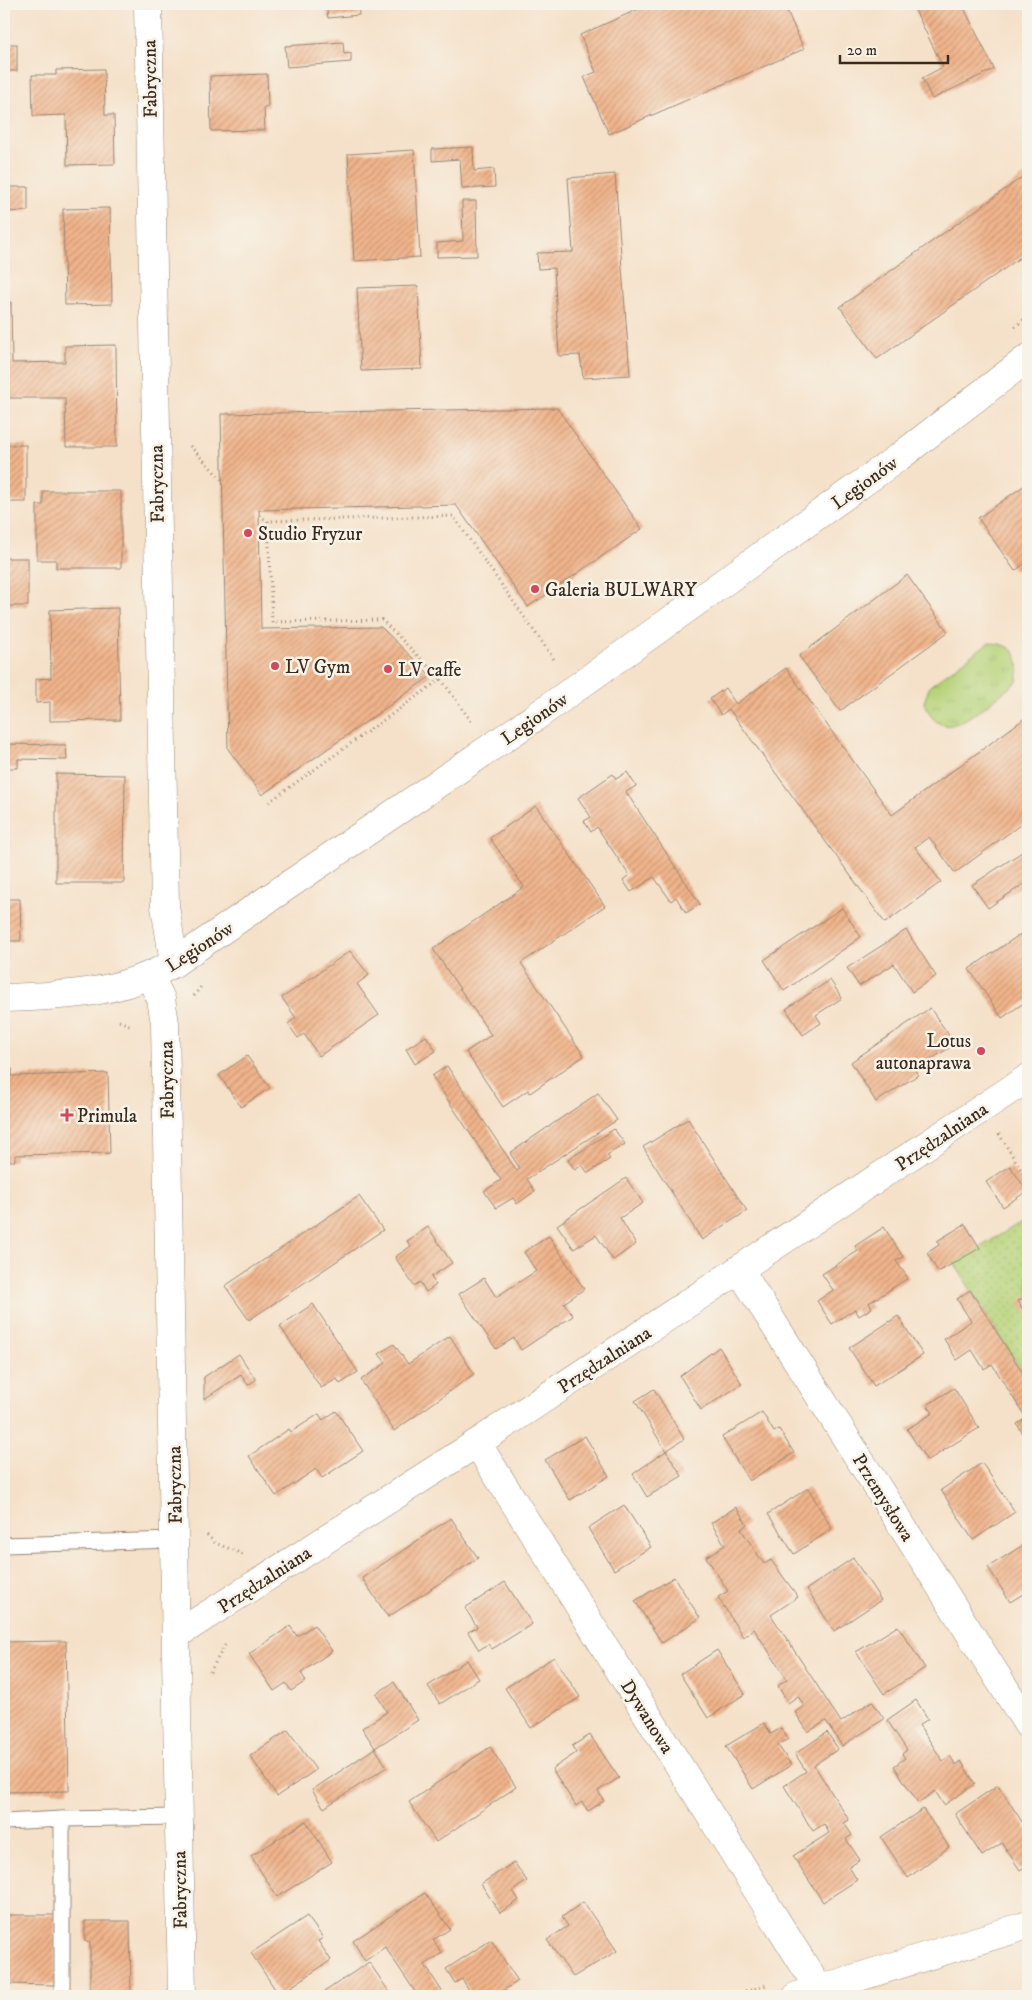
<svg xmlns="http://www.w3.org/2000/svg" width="1032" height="2000" font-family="'IM FELL DW Pica',serif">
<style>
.grass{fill:url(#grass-tufts);stroke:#787e4c}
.park{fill:url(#park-dots);stroke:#787e4c}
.building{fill:url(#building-hatch)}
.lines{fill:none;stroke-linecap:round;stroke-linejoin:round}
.lane-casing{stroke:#988674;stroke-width:17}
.street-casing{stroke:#988674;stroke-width:29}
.secondary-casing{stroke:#988674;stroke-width:29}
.path{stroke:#988674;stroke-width:3;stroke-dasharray:1 4;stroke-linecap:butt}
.lane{stroke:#fff;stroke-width:15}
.street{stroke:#fff;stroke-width:28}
.secondary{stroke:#fff;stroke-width:28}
.poi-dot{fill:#d1495b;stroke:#f7f3e8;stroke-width:2}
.labels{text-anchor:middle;stroke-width:5;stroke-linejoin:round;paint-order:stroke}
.street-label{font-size:19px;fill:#3b2a1e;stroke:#f7f3e8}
.poi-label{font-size:19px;fill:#3b2a1e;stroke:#f7f3e8;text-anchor:start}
</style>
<defs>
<pattern id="grass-tufts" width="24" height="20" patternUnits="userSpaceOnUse" patternTransform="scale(1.25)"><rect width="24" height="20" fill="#b6d379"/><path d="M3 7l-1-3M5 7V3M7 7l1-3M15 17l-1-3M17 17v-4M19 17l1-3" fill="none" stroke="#9db568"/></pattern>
<pattern id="park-dots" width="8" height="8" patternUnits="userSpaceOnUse" patternTransform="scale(1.25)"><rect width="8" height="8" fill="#b6d379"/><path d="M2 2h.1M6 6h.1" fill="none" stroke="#9db568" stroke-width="1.8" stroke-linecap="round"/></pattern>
<pattern id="building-hatch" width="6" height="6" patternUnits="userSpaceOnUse" patternTransform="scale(1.25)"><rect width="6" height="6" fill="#f1b58c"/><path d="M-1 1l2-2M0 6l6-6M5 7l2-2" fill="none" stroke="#c49372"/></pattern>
</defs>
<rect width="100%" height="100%" fill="#f7f3e8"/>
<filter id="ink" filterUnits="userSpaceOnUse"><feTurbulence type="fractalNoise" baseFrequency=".02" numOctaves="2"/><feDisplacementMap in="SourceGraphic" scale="10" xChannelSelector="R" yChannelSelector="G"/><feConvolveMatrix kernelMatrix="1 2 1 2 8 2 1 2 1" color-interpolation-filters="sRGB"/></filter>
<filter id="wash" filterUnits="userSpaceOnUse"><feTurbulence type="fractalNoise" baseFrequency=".0096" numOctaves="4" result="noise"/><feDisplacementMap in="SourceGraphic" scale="20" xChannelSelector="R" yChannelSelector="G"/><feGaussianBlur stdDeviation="1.12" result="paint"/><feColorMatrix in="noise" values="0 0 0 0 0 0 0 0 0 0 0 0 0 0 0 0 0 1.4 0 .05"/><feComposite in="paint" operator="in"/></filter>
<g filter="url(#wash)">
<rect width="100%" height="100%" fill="#f5e1c9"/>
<path class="grass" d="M988 643C1015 643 1022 657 1017 682 1002 692 961 730 944 725 932 722 928 711 924 702L930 686Z"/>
<polygon class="park" points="1028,1218 1028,1381 954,1263"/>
<g id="blocks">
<g class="building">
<polygon points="326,4 358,4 359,15 328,18"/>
<polygon points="650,4 784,4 804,49 609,134 584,77 596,72 580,35"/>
<polygon points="912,4 962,4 994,69 932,99 922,78 943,67"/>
<polygon points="343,42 344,54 351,53 351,62 287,67 285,46"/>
<rect x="4" y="44" width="13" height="27"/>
<polygon points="104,69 105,115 114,115 115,164 67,165 66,115 33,116 32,75 56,75 56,70"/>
<polygon points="267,74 268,107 264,107 265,130 211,131 210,76"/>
<polygon points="473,147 474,171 494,169 495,187 462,189 460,159 432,161 432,149"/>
<polygon points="414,150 420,257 354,261 348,154"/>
<polygon points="1028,173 1028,252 877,359 840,307"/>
<polygon points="615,174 630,375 583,378 580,355 559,356 554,268 538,269 537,253 573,252 568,178"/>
<polygon points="4,187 28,187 28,211 4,212"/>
<polygon points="462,201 476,201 477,256 437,257 437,243 463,241"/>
<polygon points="110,208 112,304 65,305 63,209"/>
<polygon points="418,286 422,369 361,371 357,288"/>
<polygon points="4,302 11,302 12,363 65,362 65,346 116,345 117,447 66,447 65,398 4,398"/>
<polygon points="557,408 642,529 528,607 456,505 259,510 261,629 381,627 431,676 262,795 228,749 221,414"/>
<rect x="4" y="445" width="22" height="57"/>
<polygon points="1028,483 1028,561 1015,571 978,518"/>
<polygon points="43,491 121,491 121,568 56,568 56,560 37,560 37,505 43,505"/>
<rect x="4" y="558" width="24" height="48"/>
<polygon points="907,575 948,632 840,711 799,656"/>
<polygon points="118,608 120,720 50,721 50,702 36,703 36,679 51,678 50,610"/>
<polygon points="786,668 892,815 1028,716 1028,819 955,873 929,837 915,847 941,882 885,923 729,709 721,715 710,699 725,688 736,704"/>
<polygon points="4,744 66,745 67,760 18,759 18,768 4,768"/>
<polygon points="627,772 636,786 626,792 700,904 686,913 676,897 671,901 654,877 631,892 623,880 629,875 597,827 591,832 584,821 591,817 578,798 613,774 616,779"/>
<polygon points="56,774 125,775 124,883 56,883"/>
<polygon points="536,806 605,906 521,963 584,1056 530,1093 528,1090 503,1107 466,1052 491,1035 433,949 524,887 490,838"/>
<polygon points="1028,848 1028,881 988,908 972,885"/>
<polygon points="4,899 20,899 21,941 4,941"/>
<polygon points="842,908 861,937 784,991 764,960"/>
<polygon points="1028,929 1028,1000 1002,1018 969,969"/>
<polygon points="906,930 936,976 912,992 894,964 859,986 847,968"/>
<polygon points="350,951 369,975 357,984 379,1015 319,1056 304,1034 298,1038 288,1024 296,1018 282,998"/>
<polygon points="830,980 842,998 816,1015 821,1023 803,1035 786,1009"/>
<polygon points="930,1008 955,1044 915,1070 918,1075 876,1102 851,1062"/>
<polygon points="426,1036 436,1051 415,1064 406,1049"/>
<polygon points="247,1056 270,1088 241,1107 219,1075"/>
<polygon points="447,1066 517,1171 520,1169 510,1153 598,1093 617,1120 527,1179 535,1191 517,1204 513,1198 496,1208 484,1191 501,1180 432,1076"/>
<polygon points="4,1069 12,1069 12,1076 108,1073 110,1153 15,1155 15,1161 4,1161"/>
<polygon points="688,1119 747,1211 702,1240 643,1147"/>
<polygon points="614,1129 625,1144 607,1155 610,1159 588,1173 582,1165 575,1170 568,1160"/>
<polygon points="1010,1166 1027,1191 1003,1207 986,1182"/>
<polygon points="626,1178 643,1203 620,1218 636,1244 613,1260 596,1235 574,1249 557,1225"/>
<polygon points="359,1196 383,1230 249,1320 225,1286"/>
<polygon points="965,1224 980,1248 938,1272 927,1253 939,1245 937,1241"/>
<polygon points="428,1227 452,1263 431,1277 436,1285 426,1292 420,1282 414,1286 395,1257 411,1246 407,1241"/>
<polygon points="884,1227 903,1257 896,1261 908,1278 869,1303 872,1308 859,1316 855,1309 832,1324 817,1301 833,1290 822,1274 858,1251 855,1246"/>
<polygon points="549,1236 584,1289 564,1303 573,1316 521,1350 514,1338 496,1349 459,1294 484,1278 496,1297 536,1271 524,1252"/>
<polygon points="970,1290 1028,1381 1028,1442 1017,1424 1026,1418 992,1364 984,1369 972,1350 957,1360 944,1339 971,1321 957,1299"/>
<polygon points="1028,1295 1028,1318 1018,1301"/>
<polygon points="313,1304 358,1372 340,1384 337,1379 321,1388 280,1326"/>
<polygon points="898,1316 923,1355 874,1386 849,1348"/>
<polygon points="450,1336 474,1374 394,1431 361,1380 386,1363 379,1354 394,1344 408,1364"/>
<polygon points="719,1347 742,1384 701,1410 680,1376"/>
<polygon points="239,1354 256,1380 248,1385 241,1375 204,1399 204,1377"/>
<polygon points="954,1388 979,1428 927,1461 907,1429 933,1413 927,1405"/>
<polygon points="654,1389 684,1439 666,1451 635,1401"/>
<polygon points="336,1411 363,1451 322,1478 316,1469 276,1496 249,1456 289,1429 291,1432 319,1414 323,1420"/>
<polygon points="762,1412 774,1432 779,1429 794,1453 749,1481 722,1437"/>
<polygon points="585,1436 609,1476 570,1500 545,1460"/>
<polygon points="666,1451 682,1476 647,1497 633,1474"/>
<polygon points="982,1463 1015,1512 973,1540 941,1490"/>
<polygon points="808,1488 832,1529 794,1554 768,1514"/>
<polygon points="624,1505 651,1547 614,1570 588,1528"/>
<polygon points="736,1507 747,1524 741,1529 764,1564 771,1560 798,1597 771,1615 841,1722 872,1701 884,1719 842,1746 826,1721 808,1732 795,1712 804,1706 798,1696 788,1703 778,1686 787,1679 754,1629 743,1637 718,1597 728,1591 706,1557 725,1545 711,1523"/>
<polygon points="451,1518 478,1558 388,1617 362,1578"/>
<polygon points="1028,1542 1028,1591 1010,1602 988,1567"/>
<polygon points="853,1558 881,1600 834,1631 807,1589"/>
<polygon points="674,1577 700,1618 662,1643 635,1601"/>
<polygon points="505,1582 532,1624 492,1649 488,1644 479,1650 468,1632 477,1627 465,1608"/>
<polygon points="314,1625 332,1651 301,1673 306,1681 291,1691 286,1683 274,1691 249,1654 290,1626 297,1636"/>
<polygon points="898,1626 925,1668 884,1694 856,1652"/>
<polygon points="66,1641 69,1791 4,1792 4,1642"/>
<polygon points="717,1650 745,1694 708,1718 680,1674"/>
<polygon points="554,1657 580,1697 531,1728 505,1688"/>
<polygon points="467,1660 479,1679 440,1704 428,1686"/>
<polygon points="394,1682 418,1720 375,1748 387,1767 324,1808 312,1790 375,1748 362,1728 387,1712 376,1694"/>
<polygon points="916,1700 928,1719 919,1725 943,1761 950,1756 956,1765 961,1761 975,1784 944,1805 935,1791 918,1803 894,1766 905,1758 902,1754 907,1750 887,1720"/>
<polygon points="764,1723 771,1734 781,1728 788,1739 778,1745 791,1765 753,1789 726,1746"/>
<polygon points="288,1730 316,1770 277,1796 250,1756"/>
<polygon points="827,1732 838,1749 814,1765 849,1820 844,1823 852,1835 846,1839 860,1860 849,1867 857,1880 823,1902 793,1856 829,1833 824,1824 813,1831 784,1786 806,1771 795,1754"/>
<polygon points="590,1735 619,1778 598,1791 604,1801 588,1811 582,1802 576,1806 552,1769 576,1753 572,1746"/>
<polygon points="490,1747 516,1787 436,1842 409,1802"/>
<polygon points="998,1785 1028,1831 1028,1865 1020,1870 1002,1843 982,1856 955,1814"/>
<polygon points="923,1809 949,1847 908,1878 881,1837"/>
<polygon points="306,1821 332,1862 277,1897 251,1856"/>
<polygon points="514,1862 527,1881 513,1891 519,1900 500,1913 481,1884"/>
<polygon points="425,1893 450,1929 433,1940 442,1953 425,1965 445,1996 418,1996 385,1947 365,1961 353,1941"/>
<polygon points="583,1902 617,1951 573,1977 547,1940 568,1926 562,1917"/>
<polygon points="4,1915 55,1915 55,1985 4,1984"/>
<polygon points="307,1916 323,1938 318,1941 331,1960 279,1995 251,1953"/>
<polygon points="85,1921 130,1921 131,1996 90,1996 90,1942 85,1941"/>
<polygon points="491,1940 518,1981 495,1996 473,1996 462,1979 455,1983 446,1969"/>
<polygon points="369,1962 392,1996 317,1996 327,1990"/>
</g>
</g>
</g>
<g filter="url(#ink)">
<use href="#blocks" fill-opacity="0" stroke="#988674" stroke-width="1"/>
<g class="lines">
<g class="lane-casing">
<g id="lane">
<polyline points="4,1545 175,1540"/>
<polyline points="4,1822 62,1819"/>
<polyline points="62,1996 62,1819 178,1817"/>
</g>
</g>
<g class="street-casing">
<g id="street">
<polyline points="148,4 165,906 174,963"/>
<polyline points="150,976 161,999 165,1023 182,1996"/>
<polyline points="739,1269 1028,1725"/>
<polyline points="477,1443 819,1989"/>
<polyline points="176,1635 477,1443 1028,1078"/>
</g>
</g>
<g class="secondary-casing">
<g id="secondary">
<path d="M4 998C64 996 121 994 174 963L534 718 899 457 1028 358"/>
<polyline points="797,1996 1028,1925"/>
</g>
</g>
<g class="path">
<polyline points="1015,327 1028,316"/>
<polyline points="190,446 222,480"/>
<polyline points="259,516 268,521"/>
<polyline points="471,721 441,679 382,620 272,622 268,521 453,516 556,662"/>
<polyline points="269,802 441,679"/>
<polyline points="194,996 202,985"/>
<polyline points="119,1021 132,1026"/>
<polyline points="999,1134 1028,1181"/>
<polyline points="207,1535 215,1543 243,1554"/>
<polyline points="210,1672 225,1645"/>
<polyline points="731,1996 767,1985"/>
</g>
<use href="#lane" class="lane"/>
<use href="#street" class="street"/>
<use href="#secondary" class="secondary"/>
</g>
</g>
<g class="poi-dot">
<circle cx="248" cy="533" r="5"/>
<circle cx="535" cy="589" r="5"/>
<circle cx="275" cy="666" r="5"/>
<circle cx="388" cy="669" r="5"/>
<circle cx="981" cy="1051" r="5"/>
<path d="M64.5 1107.5h5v5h5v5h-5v5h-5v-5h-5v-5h5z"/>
</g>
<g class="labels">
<g class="street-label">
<text transform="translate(149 79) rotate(-91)" y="7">Fabryczna</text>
<text transform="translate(864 482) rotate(-36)" y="7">Legionów</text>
<text transform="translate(156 484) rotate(-91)" y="7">Fabryczna</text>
<text transform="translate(534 718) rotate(-35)" y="7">Legionów</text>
<text transform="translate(199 946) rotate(-33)" y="7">Legionów</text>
<text transform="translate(166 1080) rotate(-91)" y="7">Fabryczna</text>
<text transform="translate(941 1136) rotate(-34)" y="7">Przędzalniana</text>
<text transform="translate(604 1359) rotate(-33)" y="7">Przędzalniana</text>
<text transform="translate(174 1485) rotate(-91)" y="7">Fabryczna</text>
<text transform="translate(884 1497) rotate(58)" y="7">Przemysłowa</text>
<text transform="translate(264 1579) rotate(-33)" y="7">Przędzalniana</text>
<text transform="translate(648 1716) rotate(58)" y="7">Dywanowa</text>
<text transform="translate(179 1890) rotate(-91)" y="7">Fabryczna</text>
</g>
<g class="poi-label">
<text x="258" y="540">Studio Fryzur</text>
<text x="545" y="596">Galeria BULWARY</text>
<text x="285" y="673">LV Gym</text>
<text x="398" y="676">LV caffe</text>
<text x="971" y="1047" text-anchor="end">Lotus<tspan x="971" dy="22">autonaprawa</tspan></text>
<text x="77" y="1122">Primula</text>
</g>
</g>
<rect width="1032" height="2000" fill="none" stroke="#f7f3e8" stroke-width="20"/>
<path d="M840 55v8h108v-8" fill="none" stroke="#3b2a1e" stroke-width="2.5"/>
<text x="847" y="55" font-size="15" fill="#3b2a1e" stroke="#f7f3e8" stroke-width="4" paint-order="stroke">20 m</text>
</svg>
